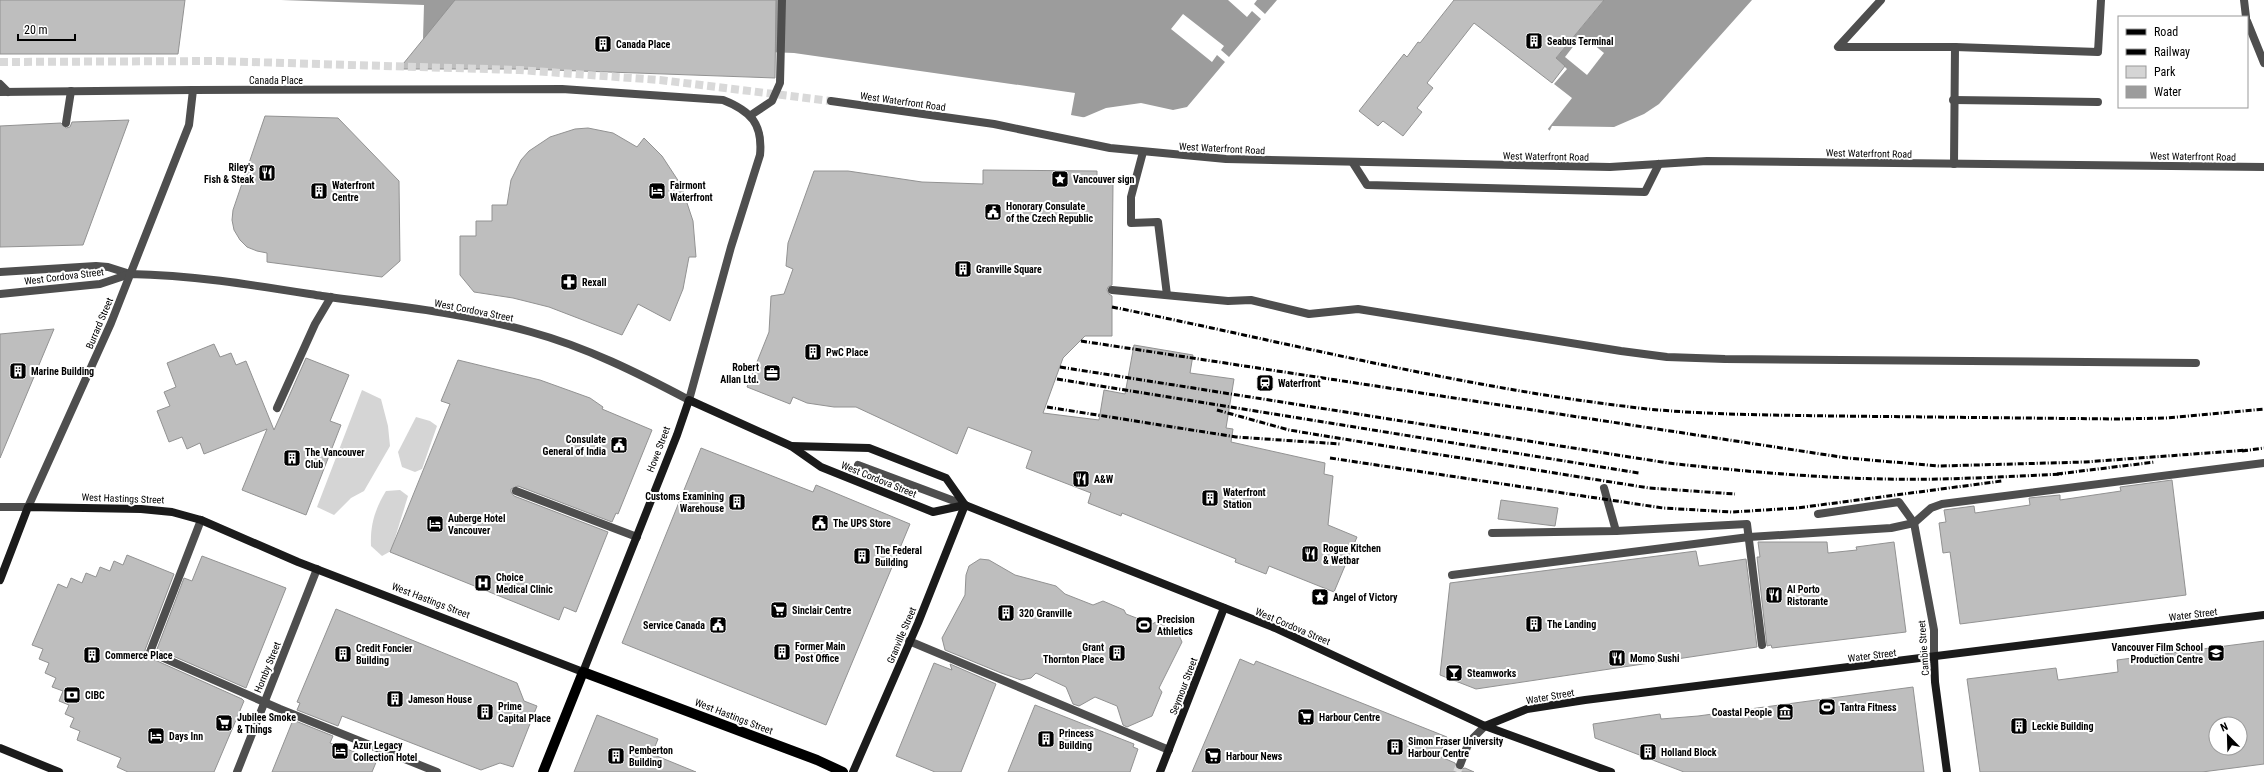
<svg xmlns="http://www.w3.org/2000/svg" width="2264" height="772" font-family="'Roboto Condensed',sans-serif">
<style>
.green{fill:#d5d5d5}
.water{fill:#9c9c9c}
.pier{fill:#fff}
.building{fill:#bebebe;stroke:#929292;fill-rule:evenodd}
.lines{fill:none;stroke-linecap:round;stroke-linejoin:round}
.minor-tunnel{stroke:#d9d9d9;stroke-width:8;stroke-dasharray:8 4;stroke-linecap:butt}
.tertiary-tunnel{stroke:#d9d9d9;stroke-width:8;stroke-dasharray:8 4;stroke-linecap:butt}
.service{stroke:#4e4e4e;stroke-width:8}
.minor{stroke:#4e4e4e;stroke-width:8}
.tertiary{stroke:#4e4e4e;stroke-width:8}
.secondary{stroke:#1b1b1b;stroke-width:8}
.primary{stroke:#000;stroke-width:10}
.rail{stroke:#000;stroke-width:3;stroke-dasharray:6 2 1 2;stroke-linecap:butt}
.labels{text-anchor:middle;stroke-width:4;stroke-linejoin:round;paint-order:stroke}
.poi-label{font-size:10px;font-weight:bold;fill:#000;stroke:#fff;text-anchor:start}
.street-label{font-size:10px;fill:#000;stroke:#fff}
</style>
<rect width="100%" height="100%" fill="#fff"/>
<g class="green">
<polygon points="362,390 381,399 388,426 390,446 364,491 351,498 334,515 317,507"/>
<polygon points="416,417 430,421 437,426 422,469 415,472 402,467 398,452"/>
<path d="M400 490 408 496 391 551 382 556 371 546C370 525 375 509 386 491Z"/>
</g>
<g class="water">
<polygon points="281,0 1295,0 1202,117 1109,122 1071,115 1075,93 794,53 423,39 424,5"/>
<polygon points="1391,0 1773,0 1629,133 1555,135"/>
</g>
<g class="pier">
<polygon points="1228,0 1257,0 1254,4 1265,14 1277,0 1297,0 1204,119 1169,121 1167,131 1080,119 1106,108 1141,103 1173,110 1187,107 1225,62 1217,55 1212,62 1171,29 1183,14 1224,46 1221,50 1229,57 1261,19 1252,11 1247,17"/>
<polygon points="1389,0 1604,0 1556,58 1567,69 1554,84 1572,98 1547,130"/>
<polygon points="1752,0 1775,0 1745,34 1705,70 1660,119 1630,135 1597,141 1555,137 1549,132 1552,126 1614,127 1644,114 1659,104"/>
<polygon points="1582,35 1604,53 1587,75 1565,57"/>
</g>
<g class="building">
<polygon points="0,0 185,0 178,54 0,54"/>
<polygon points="455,0 776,0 775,78 525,69 399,69"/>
<polygon points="1454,0 1604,0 1556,58 1565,66 1552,83 1474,23 1427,83 1433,88 1417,108 1422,112 1403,136 1383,121 1378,126 1359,111 1404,54 1407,57 1418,42 1420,43"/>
<polygon points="265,116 338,118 399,181 400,261 382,277 267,262 267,253 257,251 247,247 240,240 234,230 232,220 233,210"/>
<polygon points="129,120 83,245 0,247 0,126 61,123 66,128 70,127 72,122"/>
<polygon points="588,128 613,133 637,147 644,138 662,156 681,185 693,221 696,257 689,257 683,289 670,321 638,304 622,335 549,307 513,298 474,292 460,275 460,236 476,236 476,221 492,221 492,205 507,205 511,180 521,160 529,151 550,137 575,129"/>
<polygon points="983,170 1097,171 1097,182 1113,183 1112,285 1108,287 1107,290 1109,294 1112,296 1112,336 1085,336 1063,358 1043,413 1099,420 1104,390 1125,394 1134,345 1193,355 1190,373 1234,379 1226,428 1233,429 1231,442 1325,463 1324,474 1333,476 1328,525 1357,537 1334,592 1269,566 1266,574 1235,562 1236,559 1122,513 1121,516 1088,503 1091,493 1026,468 1032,451 968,427 957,454 856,407 834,407 807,403 793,397 790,404 747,387 769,332 771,296 784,294 793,269 786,266 788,243 814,171 848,171 922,182 983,184"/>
<polygon points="54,329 0,458 0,334"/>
<polygon points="214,344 220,357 231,353 236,365 246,361 274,430 306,358 349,375 330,421 341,425 306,515 242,490 267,429 204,454 200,443 187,449 182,437 169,442 157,411 170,406 164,392 176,387 167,363"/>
<polygon points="458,360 540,380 590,398 603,407 602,409 652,430 618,514 616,513 612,522 518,486 511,489 511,492 514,496 608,532 576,612 564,607 559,620 390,552 450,404 441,401"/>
<polygon points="701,448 813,492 816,485 910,524 826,725 622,643"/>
<polygon points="2172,480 2186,595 1960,624 1950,552 1943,553 1939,523 1946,522 1944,510 1974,506 1975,513 2030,505 2029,498 2060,495 2060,500 2121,491 2120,487"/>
<polygon points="1501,500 1558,508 1555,526 1498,519"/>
<polygon points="1758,542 1827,542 1828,553 1857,550 1856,547 1894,542 1906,632 1772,648 1771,645 1767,646 1757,557 1760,557"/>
<polygon points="1696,551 1699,566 1746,559 1757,647 1476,689 1440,675 1450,583"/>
<polygon points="127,555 174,574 145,650 146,656 242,699 244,701 214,772 128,772 117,767 121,758 77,740 80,731 70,727 74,718 65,714 69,705 59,701 63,691 52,687 56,678 45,673 49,663 39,659 43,649 32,645 58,584 67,588 71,578 82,583 86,573 96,577 100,567 110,571 114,561 123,565"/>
<polygon points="202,556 286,588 246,688 157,649 184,578 192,581"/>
<polygon points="980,559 989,560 1015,575 1056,586 1065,594 1093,605 1103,601 1124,610 1126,614 1152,624 1156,622 1177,631 1182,642 1159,688 1162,692 1152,716 1127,727 1123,725 1117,706 1095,697 1079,706 1073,704 1066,687 1036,673 1031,678 1021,680 1001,673 945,650 942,638 965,595 966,575 969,566"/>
<polygon points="336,609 517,683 524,701 537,706 513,767 500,763 481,770 342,716 338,726 297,710 300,703 297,702"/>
<path d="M2264 641V764L2202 772H1980L1967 679 2056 668 2058 680 2118 672 2117 660ZM2216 724H2240V748H2216Z"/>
<polygon points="1240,659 1254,665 1256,661 1447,737 1439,756 1455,763 1458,770 1465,768 1474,772 1192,772"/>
<polygon points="934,663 952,670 950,664 996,684 961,772 935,772 896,756"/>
<polygon points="1913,687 1924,772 1684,772 1595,738 1593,724 1660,714 1661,719 1698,716"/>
<polygon points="1035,705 1134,744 1133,747 1138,749 1130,772 1008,772"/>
<polygon points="597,715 658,739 652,754 696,772 574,772"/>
<polygon points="293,720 333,736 330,743 377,760 372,772 272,772"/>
</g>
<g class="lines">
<polyline class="minor-tunnel" points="0,62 218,61 519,70 660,80 831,101"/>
<polyline class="tertiary-tunnel" points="1457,772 1460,765"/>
<g class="service">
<polyline points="1881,0 1838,47 1955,47 2098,52 2101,0"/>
<polyline points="2244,0 2246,17"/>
<polyline points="2247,21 2264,63"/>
<polyline points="0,84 8,92"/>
<polyline points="1953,100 2098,102"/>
<polyline points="751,115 772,101 780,83 782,0"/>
<polyline points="66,123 71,91"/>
<polyline points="1143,152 1131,197 1131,223 1158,222 1167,295"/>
<polyline points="1353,163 1367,185 1645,192 1659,164"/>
<polyline points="1954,164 1955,47"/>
<polyline points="1112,290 1228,301 1251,300 1309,314 1358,309 1621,351 1667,357 1725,359 2196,363"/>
<polyline points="277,408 315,324 331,297"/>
<polyline points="858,465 965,505"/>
<polyline points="1604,488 1616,531"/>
<polyline points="516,491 637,537"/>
<polyline points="1818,514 1899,502 1914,523"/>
<polyline points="201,520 150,652 280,709 437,772"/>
<polyline points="1492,533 1616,531 1747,524 1762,645"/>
<polyline points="1452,575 1749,537 1891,528 1914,523 1931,508 1942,504 2264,463"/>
<polyline points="909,641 1169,750"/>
</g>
<g class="minor">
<polyline points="0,92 193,90"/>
<polyline points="831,101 994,124 1110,148 1226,159 1610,167 1707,161 2264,167"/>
<polyline points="0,272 96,266 108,267 130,274"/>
<polyline points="0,294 100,284 130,274"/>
<polyline points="1914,523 1934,630 1934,657"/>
</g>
<g class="tertiary">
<path d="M0 507H28L111 323 189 125 193 90 562 89 723 100C751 111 763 124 760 155L731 247 689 400C638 373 586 347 531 332 463 312 392 306 322 296 259 286 194 275 130 274"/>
<polyline points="1460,765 1469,742 1485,726"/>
<polyline points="237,772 317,569"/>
</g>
<g class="secondary">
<polyline points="791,446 869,448 946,478 965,505"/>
<polyline points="0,580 28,507 141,509 172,512 201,520 298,562 583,672 677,435 689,400 791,446 821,467 933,512 965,505 995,517 1275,628 1485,726 1611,772"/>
<polyline points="1934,657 1935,682 1947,772"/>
<polyline points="1485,726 1527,709 1585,700 2264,615"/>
<polyline points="0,748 59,772"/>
<polyline points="853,772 918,623 965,505"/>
<polyline points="1160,772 1224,608"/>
</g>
<polyline class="primary" points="543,772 583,672 817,760 843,772"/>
<g class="rail">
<path d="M1112 307C1290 343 1467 389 1648 409 1711 415 1774 415 1836 416 1930 417 2023 418 2117 419L2167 418 2264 409"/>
<polyline points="1081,341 1847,458 1939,466 2085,462 2248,450"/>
<path d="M1060 367 1668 463C1758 473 1850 481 1941 479 1981 478 2022 476 2062 474"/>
<polyline points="1057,379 1639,473"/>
<polyline points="1047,407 1236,437 1340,444"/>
<polyline points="1217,410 1289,430 1392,447 1649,488 1735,494"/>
<polyline points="2242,451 2264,448"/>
<polyline points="1330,458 1663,508 1732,512 1797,508 2002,481"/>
<polyline points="2057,474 2155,462"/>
</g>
</g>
<defs>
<g id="building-square" transform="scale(0.9)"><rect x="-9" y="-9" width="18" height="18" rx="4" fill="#000" stroke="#fff"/><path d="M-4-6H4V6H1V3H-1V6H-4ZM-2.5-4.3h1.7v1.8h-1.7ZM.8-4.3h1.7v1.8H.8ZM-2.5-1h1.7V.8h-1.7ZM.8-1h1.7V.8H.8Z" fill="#fff"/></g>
<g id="restaurant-square" transform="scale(0.9)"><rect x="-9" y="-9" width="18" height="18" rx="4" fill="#000" stroke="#fff"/><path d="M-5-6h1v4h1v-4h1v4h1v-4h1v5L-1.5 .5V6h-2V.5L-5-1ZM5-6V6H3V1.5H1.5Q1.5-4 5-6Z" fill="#fff"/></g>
<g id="sight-square" transform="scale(0.9)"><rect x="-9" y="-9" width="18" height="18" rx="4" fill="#000" stroke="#fff"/><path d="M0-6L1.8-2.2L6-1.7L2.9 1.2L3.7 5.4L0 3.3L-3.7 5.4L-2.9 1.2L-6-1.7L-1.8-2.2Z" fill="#fff"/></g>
<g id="hotel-square" transform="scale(0.9)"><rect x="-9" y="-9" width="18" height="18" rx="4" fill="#000" stroke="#fff"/><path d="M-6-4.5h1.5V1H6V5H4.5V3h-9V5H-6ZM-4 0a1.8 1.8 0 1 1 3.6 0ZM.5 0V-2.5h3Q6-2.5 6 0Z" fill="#fff"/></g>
<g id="civic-square" transform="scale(0.9)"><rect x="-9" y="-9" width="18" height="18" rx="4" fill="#000" stroke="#fff"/><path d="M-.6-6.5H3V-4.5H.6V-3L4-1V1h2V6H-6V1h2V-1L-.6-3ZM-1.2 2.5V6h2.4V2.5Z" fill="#fff"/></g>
<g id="pharmacy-square" transform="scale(0.9)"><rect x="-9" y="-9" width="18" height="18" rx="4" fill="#000" stroke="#fff"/><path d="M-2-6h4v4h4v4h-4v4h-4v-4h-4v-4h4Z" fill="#fff"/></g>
<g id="office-square" transform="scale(0.9)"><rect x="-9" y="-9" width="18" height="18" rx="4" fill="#000" stroke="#fff"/><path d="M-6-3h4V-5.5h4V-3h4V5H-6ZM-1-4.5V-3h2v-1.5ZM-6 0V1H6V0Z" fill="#fff"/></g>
<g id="station-square" transform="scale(0.9)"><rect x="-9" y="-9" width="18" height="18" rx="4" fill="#000" stroke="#fff"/><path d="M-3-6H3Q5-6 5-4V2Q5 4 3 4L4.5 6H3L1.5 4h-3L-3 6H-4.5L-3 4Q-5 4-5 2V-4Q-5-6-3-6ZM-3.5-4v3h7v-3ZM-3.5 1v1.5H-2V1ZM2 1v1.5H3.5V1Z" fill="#fff"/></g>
<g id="hospital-square" transform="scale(0.9)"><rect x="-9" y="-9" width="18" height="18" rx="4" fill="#000" stroke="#fff"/><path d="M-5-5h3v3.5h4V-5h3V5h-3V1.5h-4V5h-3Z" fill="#fff"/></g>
<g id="supermarket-square" transform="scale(0.9)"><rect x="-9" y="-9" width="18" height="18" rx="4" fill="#000" stroke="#fff"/><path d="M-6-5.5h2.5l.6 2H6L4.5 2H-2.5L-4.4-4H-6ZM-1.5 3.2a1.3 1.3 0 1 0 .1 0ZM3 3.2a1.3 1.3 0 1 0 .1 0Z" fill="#fff"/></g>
<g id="stadium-square" transform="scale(0.9)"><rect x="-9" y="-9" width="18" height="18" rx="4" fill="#000" stroke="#fff"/><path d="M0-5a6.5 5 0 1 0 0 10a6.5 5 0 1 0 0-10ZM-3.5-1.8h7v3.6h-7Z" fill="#fff"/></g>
<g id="university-square" transform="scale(0.9)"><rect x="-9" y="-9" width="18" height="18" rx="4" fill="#000" stroke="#fff"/><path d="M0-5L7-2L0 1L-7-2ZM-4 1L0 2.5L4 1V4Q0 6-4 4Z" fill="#fff"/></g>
<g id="bar-square" transform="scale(0.9)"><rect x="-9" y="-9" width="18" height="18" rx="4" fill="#000" stroke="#fff"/><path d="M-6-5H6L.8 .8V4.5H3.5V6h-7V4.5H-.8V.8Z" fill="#fff"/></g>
<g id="bank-square" transform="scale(0.9)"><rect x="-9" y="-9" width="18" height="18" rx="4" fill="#000" stroke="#fff"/><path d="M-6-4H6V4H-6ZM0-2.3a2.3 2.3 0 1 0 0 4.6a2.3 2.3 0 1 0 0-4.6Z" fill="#fff"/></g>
<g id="museum-square" transform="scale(0.9)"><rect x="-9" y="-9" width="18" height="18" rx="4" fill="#000" stroke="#fff"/><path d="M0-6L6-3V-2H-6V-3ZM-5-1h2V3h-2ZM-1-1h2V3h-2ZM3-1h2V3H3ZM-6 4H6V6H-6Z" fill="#fff"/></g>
</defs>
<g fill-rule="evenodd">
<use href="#building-square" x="1534" y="41"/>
<use href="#building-square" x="603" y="44"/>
<use href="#restaurant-square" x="267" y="173"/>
<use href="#sight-square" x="1060" y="179"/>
<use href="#building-square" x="319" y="191"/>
<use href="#hotel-square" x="657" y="191"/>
<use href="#civic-square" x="993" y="212"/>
<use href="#building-square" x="963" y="269"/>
<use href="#pharmacy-square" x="569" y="282"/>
<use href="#building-square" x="813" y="352"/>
<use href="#building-square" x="18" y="371"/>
<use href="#office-square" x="772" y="373"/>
<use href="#station-square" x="1265" y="383"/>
<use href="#civic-square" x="619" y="445"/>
<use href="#building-square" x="292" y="458"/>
<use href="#restaurant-square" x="1081" y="479"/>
<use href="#building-square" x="1210" y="498"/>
<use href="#building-square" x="737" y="502"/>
<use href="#civic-square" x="820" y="523"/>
<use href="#hotel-square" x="435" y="524"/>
<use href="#restaurant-square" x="1310" y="554"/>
<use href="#building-square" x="862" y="556"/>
<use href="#hospital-square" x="483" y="583"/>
<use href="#restaurant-square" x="1774" y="595"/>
<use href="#sight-square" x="1320" y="597"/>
<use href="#supermarket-square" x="779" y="610"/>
<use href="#building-square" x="1006" y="613"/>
<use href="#building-square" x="1534" y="624"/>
<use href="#civic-square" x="718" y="625"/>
<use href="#stadium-square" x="1144" y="625"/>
<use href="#building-square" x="782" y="652"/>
<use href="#building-square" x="1117" y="653"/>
<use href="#university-square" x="2216" y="653"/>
<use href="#building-square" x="343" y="654"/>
<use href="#building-square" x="92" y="655"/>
<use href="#restaurant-square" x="1617" y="658"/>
<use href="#bar-square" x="1454" y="673"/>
<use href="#bank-square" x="72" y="695"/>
<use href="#building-square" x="395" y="699"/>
<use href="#stadium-square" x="1827" y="707"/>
<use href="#building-square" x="485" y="712"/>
<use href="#museum-square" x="1785" y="712"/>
<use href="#supermarket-square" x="1306" y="717"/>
<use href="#supermarket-square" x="224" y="723"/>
<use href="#building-square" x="2019" y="726"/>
<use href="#hotel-square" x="156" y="736"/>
<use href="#building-square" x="1046" y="739"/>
<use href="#building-square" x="1395" y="747"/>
<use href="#hotel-square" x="340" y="751"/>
<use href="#building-square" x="1648" y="752"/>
<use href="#building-square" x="616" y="756"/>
<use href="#supermarket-square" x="1213" y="756"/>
</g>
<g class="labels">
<g class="poi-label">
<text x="1547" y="45">Seabus Terminal</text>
<text x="616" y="48">Canada Place</text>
<text x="254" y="171" text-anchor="end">Riley's<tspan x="254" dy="12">Fish &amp; Steak</tspan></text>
<text x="1073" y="183">Vancouver sign</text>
<text x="332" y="189">Waterfront<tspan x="332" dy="12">Centre</tspan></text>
<text x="670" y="189">Fairmont<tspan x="670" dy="12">Waterfront</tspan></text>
<text x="1006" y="210">Honorary Consulate<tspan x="1006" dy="12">of the Czech Republic</tspan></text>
<text x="976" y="273">Granville Square</text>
<text x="582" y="286">Rexall</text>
<text x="826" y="356">PwC Place</text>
<text x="759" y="371" text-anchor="end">Robert<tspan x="759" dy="12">Allan Ltd.</tspan></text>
<text x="31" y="375">Marine Building</text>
<text x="1278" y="387">Waterfront</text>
<text x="606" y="443" text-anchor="end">Consulate<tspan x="606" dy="12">General of India</tspan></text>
<text x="305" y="456">The Vancouver<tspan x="305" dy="12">Club</tspan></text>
<text x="1094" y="483">A&amp;W</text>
<text x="1223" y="496">Waterfront<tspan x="1223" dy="12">Station</tspan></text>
<text x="724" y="500" text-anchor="end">Customs Examining<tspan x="724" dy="12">Warehouse</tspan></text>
<text x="448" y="522">Auberge Hotel<tspan x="448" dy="12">Vancouver</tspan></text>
<text x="833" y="527">The UPS Store</text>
<text x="1323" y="552">Rogue Kitchen<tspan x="1323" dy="12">&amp; Wetbar</tspan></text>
<text x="875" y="554">The Federal<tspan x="875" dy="12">Building</tspan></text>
<text x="496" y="581">Choice<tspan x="496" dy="12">Medical Clinic</tspan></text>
<text x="1787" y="593">Al Porto<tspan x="1787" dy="12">Ristorante</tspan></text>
<text x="1333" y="601">Angel of Victory</text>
<text x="792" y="614">Sinclair Centre</text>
<text x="1019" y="617">320 Granville</text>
<text x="1157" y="623">Precision<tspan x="1157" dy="12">Athletics</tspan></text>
<text x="1547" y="628">The Landing</text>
<text x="705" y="629" text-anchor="end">Service Canada</text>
<text x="795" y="650">Former Main<tspan x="795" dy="12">Post Office</tspan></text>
<text x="1104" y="651" text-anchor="end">Grant<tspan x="1104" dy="12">Thornton Place</tspan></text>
<text x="2203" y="651" text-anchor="end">Vancouver Film School<tspan x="2203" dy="12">Production Centre</tspan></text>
<text x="356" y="652">Credit Foncier<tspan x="356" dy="12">Building</tspan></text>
<text x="105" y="659">Commerce Place</text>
<text x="1630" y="662">Momo Sushi</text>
<text x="1467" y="677">Steamworks</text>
<text x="85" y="699">CIBC</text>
<text x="408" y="703">Jameson House</text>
<text x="498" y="710">Prime<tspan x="498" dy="12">Capital Place</tspan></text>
<text x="1840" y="711">Tantra Fitness</text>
<text x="1772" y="716" text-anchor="end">Coastal People</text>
<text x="237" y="721">Jubilee Smoke<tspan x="237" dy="12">&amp; Things</tspan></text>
<text x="1319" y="721">Harbour Centre</text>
<text x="2032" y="730">Leckie Building</text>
<text x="1059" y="737">Princess<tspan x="1059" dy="12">Building</tspan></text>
<text x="169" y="740">Days Inn</text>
<text x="1408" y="745">Simon Fraser University<tspan x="1408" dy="12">Harbour Centre</tspan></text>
<text x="353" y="749">Azur Legacy<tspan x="353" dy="12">Collection Hotel</tspan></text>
<text x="629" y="754">Pemberton<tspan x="629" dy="12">Building</tspan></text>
<text x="1661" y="756">Holland Block</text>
<text x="1226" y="760">Harbour News</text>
</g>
<g class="street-label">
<text x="276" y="84">Canada Place</text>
<text transform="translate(903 101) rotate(8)" y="4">West Waterfront Road</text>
<text transform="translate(1222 148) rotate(3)" y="4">West Waterfront Road</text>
<text transform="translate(1869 153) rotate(1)" y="4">West Waterfront Road</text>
<text transform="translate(1546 156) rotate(1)" y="4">West Waterfront Road</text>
<text transform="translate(2193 156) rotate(1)" y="4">West Waterfront Road</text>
<text transform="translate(64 276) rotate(-7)" y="4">West Cordova Street</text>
<text transform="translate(474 310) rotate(11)" y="4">West Cordova Street</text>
<text transform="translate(99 323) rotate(-67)" y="4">Burrard Street</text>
<text transform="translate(658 449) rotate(-69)" y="4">Howe Street</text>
<text transform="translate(879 479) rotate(22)" y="4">West Cordova Street</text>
<text transform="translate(123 498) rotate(2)" y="4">West Hastings Street</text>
<text transform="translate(431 600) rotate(21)" y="4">West Hastings Street</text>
<text transform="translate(2193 614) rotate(-7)" y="4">Water Street</text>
<text transform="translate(1293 626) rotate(23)" y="4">West Cordova Street</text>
<text transform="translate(901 635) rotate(-67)" y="4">Granville Street</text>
<text transform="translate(1923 648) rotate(-94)" y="4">Cambie Street</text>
<text transform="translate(1872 655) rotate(-7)" y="4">Water Street</text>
<text transform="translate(267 667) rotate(-68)" y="4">Hornby Street</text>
<text transform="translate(1183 686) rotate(-69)" y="4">Seymour Street</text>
<text transform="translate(1550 696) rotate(-10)" y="4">Water Street</text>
<text transform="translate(734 716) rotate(21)" y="4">West Hastings Street</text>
</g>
</g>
<rect x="2118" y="16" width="130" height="92" fill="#ffffff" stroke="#999999"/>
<rect x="2126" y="29" width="20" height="6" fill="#000000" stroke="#999999"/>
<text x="2154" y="36" font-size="12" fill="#000000">Road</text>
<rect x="2126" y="49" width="20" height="6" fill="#000000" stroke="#999999"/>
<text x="2154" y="56" font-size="12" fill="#000000">Railway</text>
<rect x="2126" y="66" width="20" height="12" fill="#d5d5d5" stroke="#999999"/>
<text x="2154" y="76" font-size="12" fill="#000000">Park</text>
<rect x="2126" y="86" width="20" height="12" fill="#9c9c9c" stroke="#999999"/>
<text x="2154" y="96" font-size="12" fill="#000000">Water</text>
<g transform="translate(2228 736) rotate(337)"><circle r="19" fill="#ffffff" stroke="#999999"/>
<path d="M0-3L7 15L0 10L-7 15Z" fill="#000000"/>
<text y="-6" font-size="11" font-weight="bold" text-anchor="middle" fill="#000000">N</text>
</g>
<path d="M18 34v6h57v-6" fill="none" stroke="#000000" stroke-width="2"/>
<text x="24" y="34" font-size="12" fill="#000000" stroke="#ffffff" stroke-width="3" paint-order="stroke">20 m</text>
</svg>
